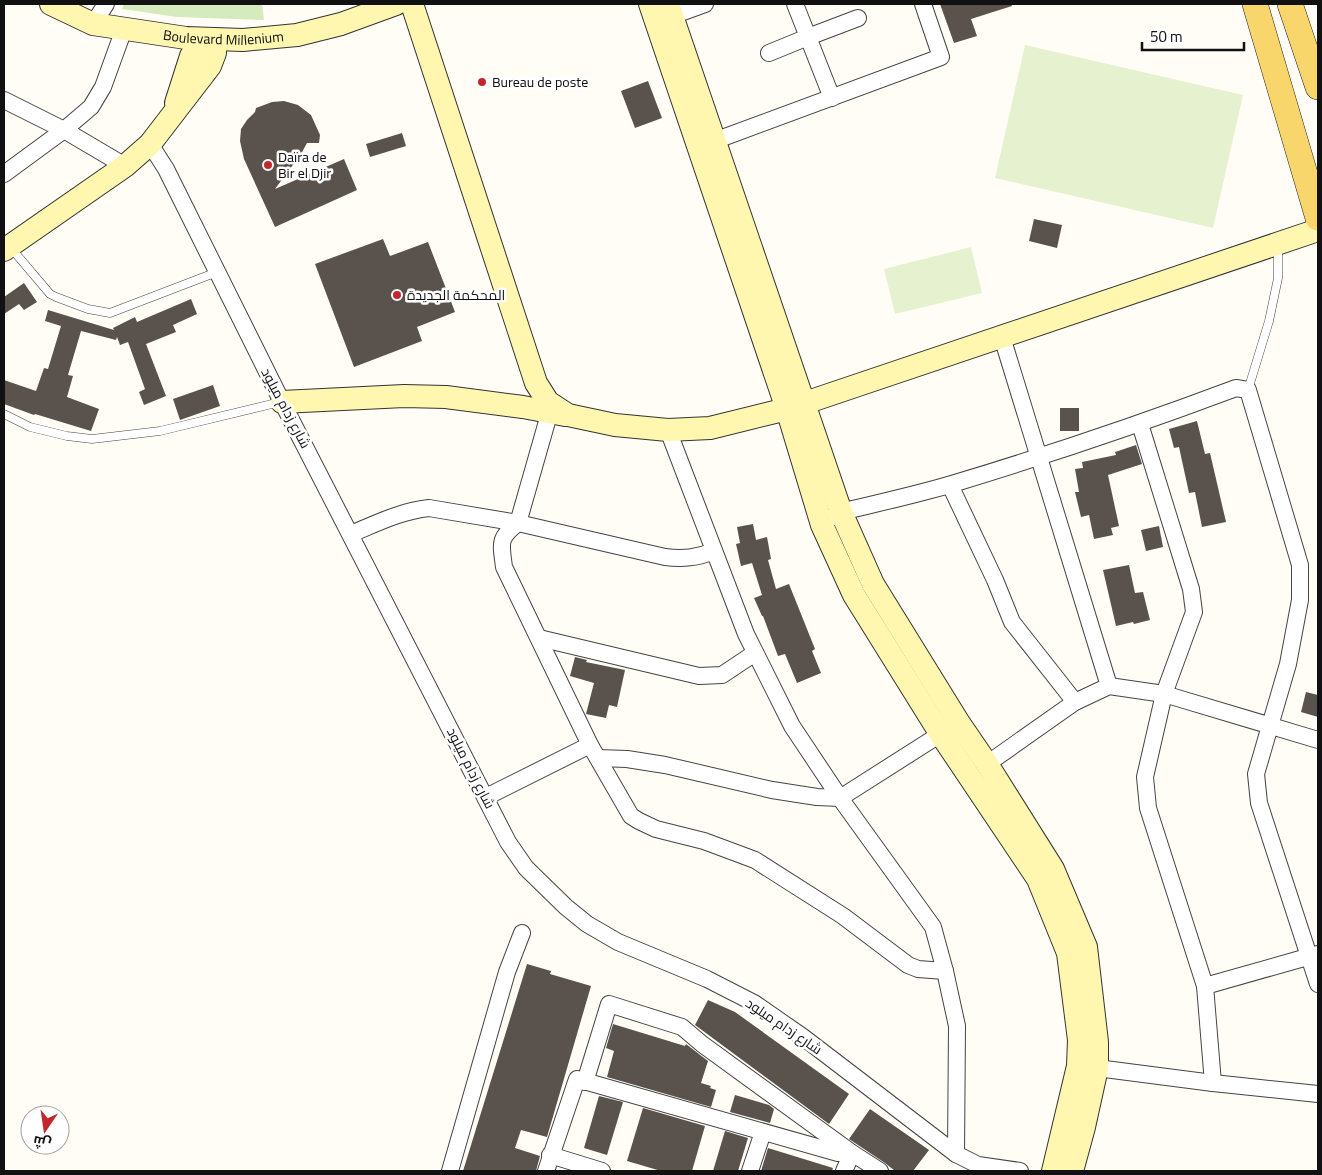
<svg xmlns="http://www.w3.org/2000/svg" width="1322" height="1175" font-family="Georgia,Cairo,serif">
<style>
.green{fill:#d5ebbd}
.pitch{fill:#e6f2cf}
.building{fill:#5a524d}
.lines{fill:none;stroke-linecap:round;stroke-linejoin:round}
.lane-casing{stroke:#444;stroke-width:9}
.street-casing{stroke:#444;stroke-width:18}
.secondary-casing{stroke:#333;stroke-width:24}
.primary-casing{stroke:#222;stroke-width:26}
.lane{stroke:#fff;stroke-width:8}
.street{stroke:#fff;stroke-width:16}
.secondary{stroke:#fff6b0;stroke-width:22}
.primary{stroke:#f9d66b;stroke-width:25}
.poi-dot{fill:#c4262e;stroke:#fff;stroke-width:2}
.labels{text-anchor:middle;stroke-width:5;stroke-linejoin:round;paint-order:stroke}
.street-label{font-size:14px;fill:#111;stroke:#fff}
.poi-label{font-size:14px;fill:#111;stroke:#fff;text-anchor:start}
</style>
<rect width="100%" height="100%" fill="#fffdf5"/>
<polygon class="green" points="124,4 262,4 264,20 177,17 122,9"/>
<g class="pitch">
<polygon points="1025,45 1243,95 1213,228 995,178"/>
<polygon points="971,247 982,293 895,314 884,269"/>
</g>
<g class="building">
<polygon points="940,4 1011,4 1012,6 971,19 977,36 954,43"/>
<polygon points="648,81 662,118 635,128 621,91"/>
<polygon points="284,101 298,105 311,115 320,135 319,143 307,143 301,154 275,189 344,159 357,190 275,227 244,159 240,141 241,129 247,120 255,112 256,108 272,102"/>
<polygon points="402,133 406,146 370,157 366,144"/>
<polygon points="1034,219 1062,225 1057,248 1029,241"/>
<polygon points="383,239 390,256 428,242 455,312 417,327 422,341 354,367 315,264"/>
<polygon points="24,283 37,302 24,310 19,304 4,314 4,297"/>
<polygon points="191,299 197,314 173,325 176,332 146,344 166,396 144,405 139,392 145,389 128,342 120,345 117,337 116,340 81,331 68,375 73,376 67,397 99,409 91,431 35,414 34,415 4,404 4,380 36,391 44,368 48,369 61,326 45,321 48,310 114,330 113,328 135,317 137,322"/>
<polygon points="213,385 220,406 180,420 173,399"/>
<rect x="1060" y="408" width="19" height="23"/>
<polygon points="1197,421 1205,454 1210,453 1226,522 1202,527 1195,492 1189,493 1179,447 1174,448 1169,429"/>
<polygon points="1136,445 1142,464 1108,475 1119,526 1111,528 1113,535 1094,539 1089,515 1081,517 1075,492 1079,492 1075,469 1083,468 1082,462 1116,455 1115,452"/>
<polygon points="753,524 756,540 767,537 771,559 768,560 776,589 789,584 815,649 812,651 821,673 797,683 785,654 778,656 763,616 762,616 754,598 762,595 752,563 741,566 736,544 740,543 737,527"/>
<polygon points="1159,526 1163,547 1146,551 1141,530"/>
<polygon points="1129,565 1135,593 1143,592 1150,620 1134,624 1133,622 1116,626 1103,570"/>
<polygon points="575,657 587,660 586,662 625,670 617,707 609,705 606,718 586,714 594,683 570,676"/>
<polygon points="1306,692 1318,695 1318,717 1301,712"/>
<polygon points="527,964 551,971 550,974 591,986 547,1137 521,1130 515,1148 540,1156 536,1171 463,1171"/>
<polygon points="708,1000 735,1012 849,1094 829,1124 695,1025"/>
<polygon points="613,1024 685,1046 686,1044 708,1061 701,1083 711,1086 710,1088 716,1090 711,1107 607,1077 614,1051 606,1048"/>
<polygon points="735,1095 769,1105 774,1109 770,1123 730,1112"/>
<polygon points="599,1096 623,1102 607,1155 584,1148"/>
<polygon points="643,1108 705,1126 692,1171 661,1171 627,1161"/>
<polygon points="870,1109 929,1150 913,1171 895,1171 885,1163 849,1139"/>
<polygon points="725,1131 748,1138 738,1171 713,1171"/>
<polygon points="768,1148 833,1168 832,1171 761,1171"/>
</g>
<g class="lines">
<g class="lane-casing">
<g id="lane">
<polyline points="11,248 50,294 56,297 88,309 110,313 217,272"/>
<polyline points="1248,390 1269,321 1278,278 1278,245"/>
<polyline points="4,414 30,427 67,436 92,439 160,431 280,402"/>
</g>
</g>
<g class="street-casing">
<g id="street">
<polyline points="795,4 832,98"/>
<polyline points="672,16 705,4"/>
<polyline points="93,24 106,4"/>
<polyline points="769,53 808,37 858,18"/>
<polyline points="4,100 64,130 125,166"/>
<polyline points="714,141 941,57 923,4"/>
<polyline points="150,144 166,169 282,402 508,842 526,868 566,907 587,924 618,942 707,979 754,1003 803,1037 956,1154 978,1165 1020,1171"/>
<polyline points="4,174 64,130 91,107 103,87 124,29"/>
<polyline points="1002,337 1109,686"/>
<path d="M550 411 518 523C498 538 501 543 504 567L590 745 631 816 639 821 656 829 704 841 755 860 843 916 908 965 918 969 945 971"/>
<polyline points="1140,424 1191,589 1194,612 1164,694 1145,777 1148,808 1205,986 1213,1083"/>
<polyline points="668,430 746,634 792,726 840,798 933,927 945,971 957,1026 956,1154"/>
<polyline points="950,485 995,580 1012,622 1075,702"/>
<path d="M834 517 841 512C878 503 915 495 952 484 1048 455 1143 423 1236 388L1248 390 1300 565V600L1288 664 1256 774 1259 803 1318 984"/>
<path d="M351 534C377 523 401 511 429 508L518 523 665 557C683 559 697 558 714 551"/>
<polyline points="539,638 699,676 722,675 755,653"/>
<polyline points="598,758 627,759 665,765 772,790 817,797 840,798 950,728"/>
<polyline points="987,764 1075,702 1109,686 1164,694 1318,740"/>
<polyline points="486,797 590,745"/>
<polyline points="1205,986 1318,954"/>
<polyline points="1097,1068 1213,1083 1318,1094"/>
<polyline points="585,1082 609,1004 682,1027 702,1044 852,1153 880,1171"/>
<polyline points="550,1155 602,1171"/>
<polyline points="450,1171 507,972 522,933"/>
<polyline points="546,1171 577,1079 838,1153 852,1153 844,1171"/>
<polyline points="750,1171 763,1132"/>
</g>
</g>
<g class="secondary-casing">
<g id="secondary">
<path id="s1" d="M51 4 93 24 186 38 243 40 297 35 341 24 396 4"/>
<polyline points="412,4 536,383 548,402 568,415 615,425 668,430 710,428 787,409 1318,230"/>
<polyline points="650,4 787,409 822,525 854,595 940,733 1038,879 1068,953 1079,1040 1078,1066 1053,1171"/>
<polyline points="668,4 841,512 873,584 959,723 987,764 1053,869 1086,947 1097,1042 1097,1068 1084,1127 1072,1171"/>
<polyline points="176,103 191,56 195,50 205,40"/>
<polyline points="4,250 125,166 150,144 210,66 215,53 215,40"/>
<polyline points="282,402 404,396 446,397 523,407 565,415"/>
</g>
</g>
<g class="primary-casing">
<g id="primary">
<polyline points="1255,4 1318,218"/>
<polyline points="1290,4 1318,87"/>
</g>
</g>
<use href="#lane" class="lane"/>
<use href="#street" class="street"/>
<use href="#secondary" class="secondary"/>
<use href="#primary" class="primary"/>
</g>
<g class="poi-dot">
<circle cx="482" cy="82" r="5"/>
<circle cx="268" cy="165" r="5"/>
<circle cx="397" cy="295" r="5"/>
</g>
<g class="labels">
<g class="street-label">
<text dy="5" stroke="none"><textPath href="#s1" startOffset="178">Boulevard Millenium</textPath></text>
<text transform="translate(286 408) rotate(62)" y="5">شارع زدام ميلود</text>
<text transform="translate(471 768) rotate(63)" y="5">شارع زدام ميلود</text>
<text transform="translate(784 1026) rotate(34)" y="5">شارع زدام ميلود</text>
</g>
<g class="poi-label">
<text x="492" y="87">Bureau de poste</text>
<text x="278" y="162">Daïra de<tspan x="278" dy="16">Bir el Djir</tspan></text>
<text x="407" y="300">المحكمة الجديدة</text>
</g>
</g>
<rect width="1322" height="1175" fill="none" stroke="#111111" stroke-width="10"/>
<g transform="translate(45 1130) rotate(193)"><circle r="24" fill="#ffffff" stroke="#a0a0a0"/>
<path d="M0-4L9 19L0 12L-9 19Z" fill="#c4262e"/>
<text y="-8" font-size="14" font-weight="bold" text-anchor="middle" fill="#111111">ش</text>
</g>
<path d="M1142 42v8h102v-8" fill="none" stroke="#111111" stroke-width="2.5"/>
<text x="1150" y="42" font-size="15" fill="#111111" stroke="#ffffff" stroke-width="4" paint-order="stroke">50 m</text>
</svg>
